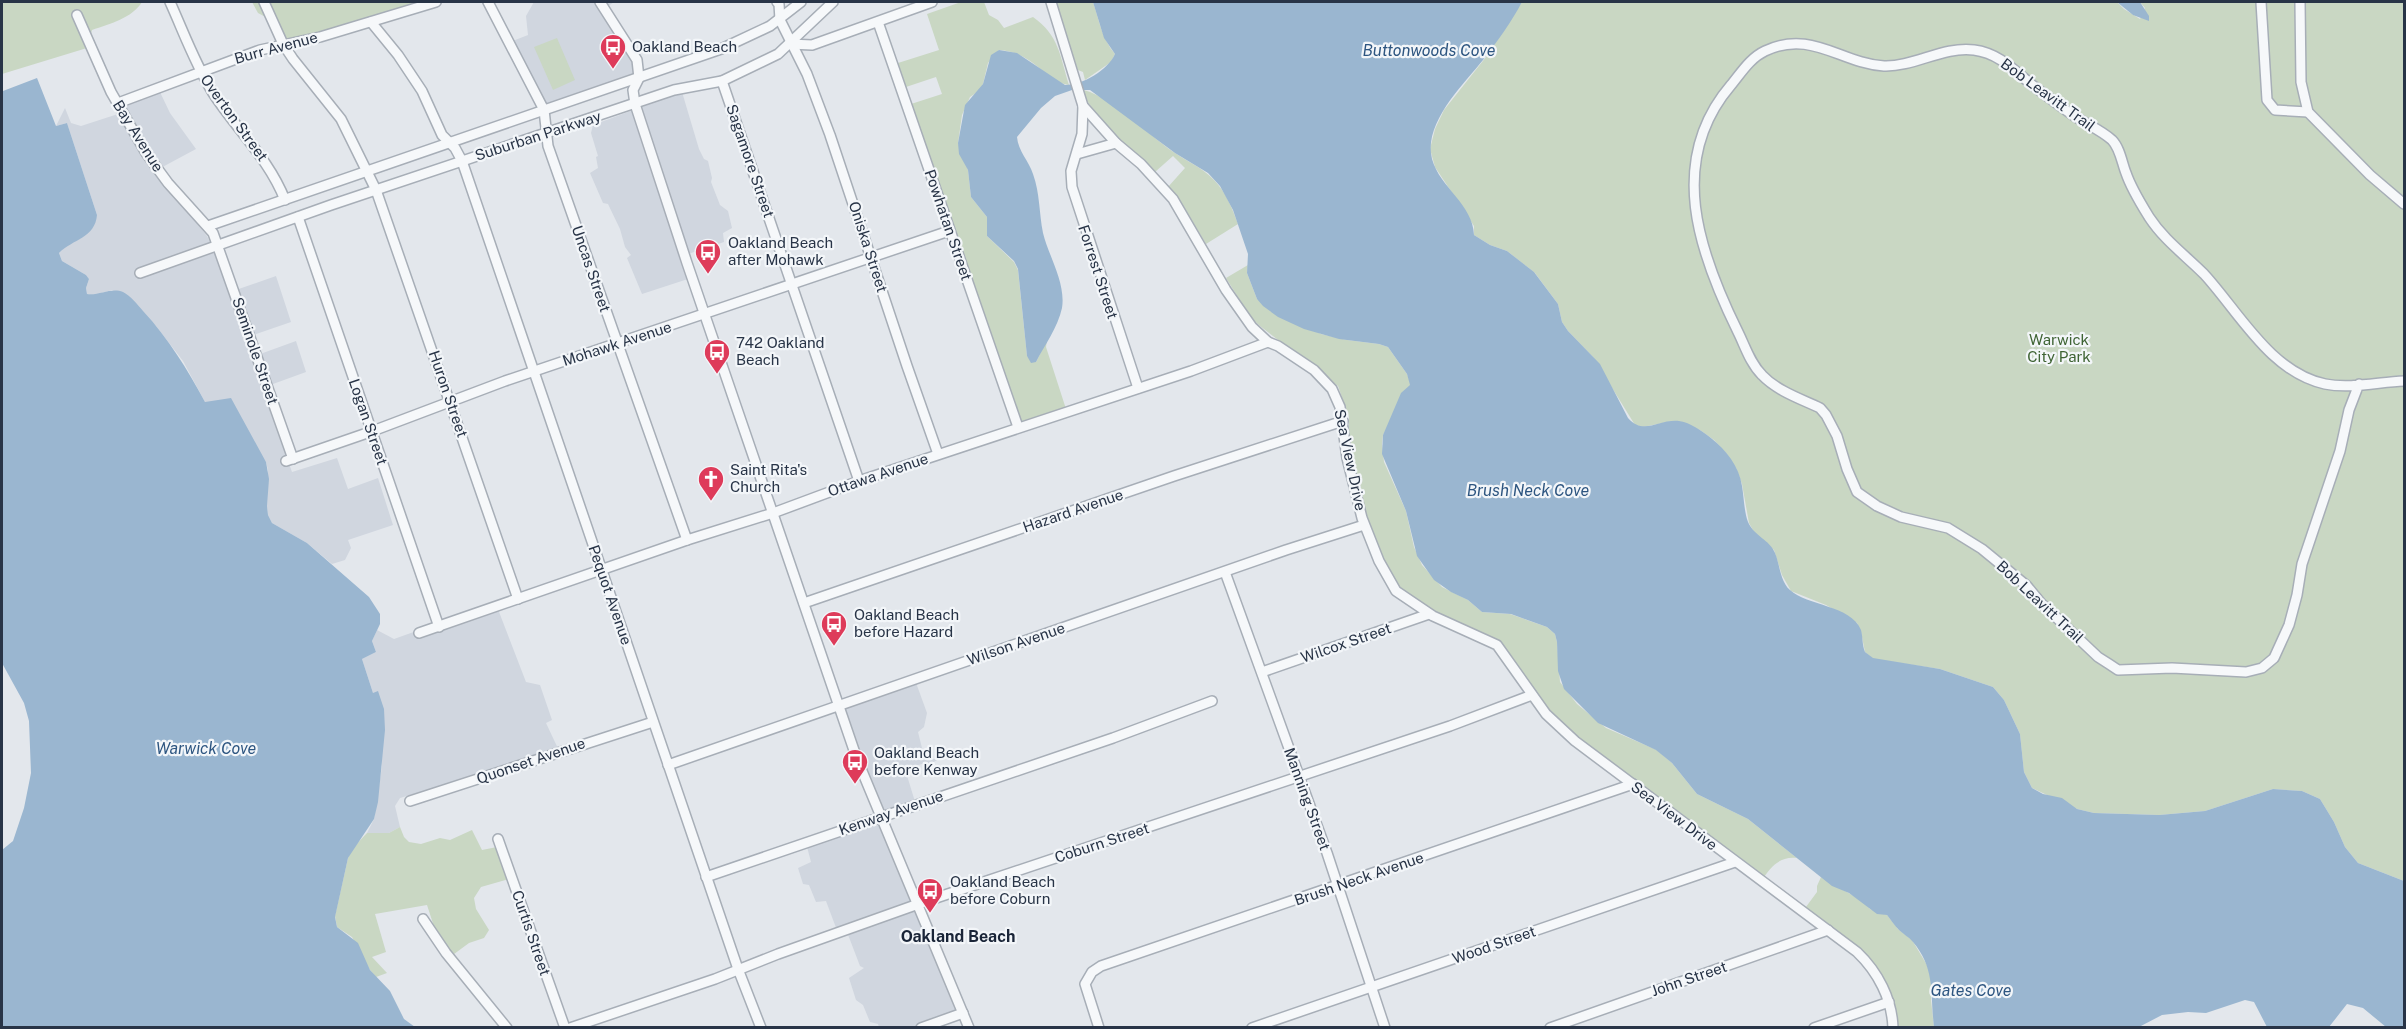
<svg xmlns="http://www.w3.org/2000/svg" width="2406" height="1029" font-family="'Public Sans',sans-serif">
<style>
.built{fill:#d0d6df}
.green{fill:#c9d7c3}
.water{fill:#9ab6d0}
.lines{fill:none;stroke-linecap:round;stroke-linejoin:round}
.minor-casing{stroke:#a7aeb7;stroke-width:12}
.minor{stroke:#f6f8fa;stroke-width:9}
.labels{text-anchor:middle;stroke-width:4.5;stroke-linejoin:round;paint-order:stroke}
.poi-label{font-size:15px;fill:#283447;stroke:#f3f6f9;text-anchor:start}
.street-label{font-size:15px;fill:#283447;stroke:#f3f6f9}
.park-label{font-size:15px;fill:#3f6434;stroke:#f3f6f9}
.water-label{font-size:16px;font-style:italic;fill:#2d5580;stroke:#f3f6f9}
.neighbourhood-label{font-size:16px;font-weight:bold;fill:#1a2538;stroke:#f3f6f9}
</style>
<rect width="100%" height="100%" fill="#e3e7ec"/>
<g class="built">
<polygon points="534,2 614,2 604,9 643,71 643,75 544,108 510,42 528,35 526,16"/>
<polygon points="159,90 170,113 196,149 155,171 207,236 219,260 230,292 276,276 291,322 245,338 252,357 296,341 306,372 262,388 292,472 337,458 348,489 378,478 393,525 348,540 351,548 345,560 332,564 307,543 272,523 268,515 267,506 268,470 266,462 257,450 205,402 183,361 156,326 112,290 95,295 87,294 86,288 89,279 86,275 62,261 59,253 66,246 83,237 97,215 67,123 56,126 65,108 71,123 81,126 118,114 131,102"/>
<polygon points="682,92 699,149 704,159 708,161 712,178 711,182 720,205 728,211 732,228 723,233 724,242 685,255 691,278 642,294 627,258 631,255 625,247 620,229 608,204 603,203 590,173 598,168 596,157 598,156 591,133 593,125"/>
<polygon points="492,604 496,604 526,682 540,685 552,720 546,723 562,757 483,773 400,798 395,806 400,827 389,833 367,833 374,819 382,766 373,693 362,659 376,652 372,641 377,630 394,639"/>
<polygon points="915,680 927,713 924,727 918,732 923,752 928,759 939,759 925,767 922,764 905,769 916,805 881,819 962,1012 924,1027 879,1027 878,1024 870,1022 863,1005 856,1000 849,978 864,968 860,966 847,932 838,933 826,901 816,902 809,885 803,884 798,868 811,862 806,843 878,819 840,706"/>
</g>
<g class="green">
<path d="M2 2H142C132 18 110 24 92 30L87 48 2 74Z"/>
<polygon points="252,2 426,2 320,34 282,41 273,21 258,13"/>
<path d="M961 2H984L989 15 998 20 1004 28 1033 17C1059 35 1060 56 1069 85 1046 83 1034 52 999 50L988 63 983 84 979 91 970 97 962 115 958 143 968 170 971 197 987 217V236L1014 262 1018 270 1027 356 1036 362 1047 340 1046 347 1066 409 1017 424 971 275 911 104 942 94 936 77 906 87 898 63 939 50 927 14Z"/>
<path d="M1055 2H1093C1099 20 1102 39 1115 54L1111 62 1085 80 1083 72 1078 70Z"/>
<polygon points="1522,2 2117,2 2124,9 2140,19 2145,8 2140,2 2404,2 2404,881 2358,863 2345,847 2334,822 2320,799 2302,791 2273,789 2205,811 2159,815 2094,813 2077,809 2032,788 2024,772 2020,734 2004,700 1993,687 1940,669 1873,659 1865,652 1861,632 1857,623 1826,605 1791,591 1782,575 1774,550 1754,532 1749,523 1742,484 1736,468 1726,453 1714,440 1700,430 1673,421 1643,427 1635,425 1593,357 1568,331 1562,322 1558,304 1535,273 1507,251 1490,245 1474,235 1474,226 1435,167 1430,149 1435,129 1444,110 1486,57"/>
<polygon points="557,38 575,80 553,90 534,47"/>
<path d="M1081 90C1102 90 1152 137 1172 151 1186 161 1202 167 1214 180 1226 192 1232 208 1238 224L1206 244 1184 207 1168 187 1185 168 1173 156 1155 172C1134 153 1091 114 1081 90Z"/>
<path d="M1248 265 1247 273 1257 299 1321 334 1347 340 1379 344 1388 347 1407 374 1411 385 1383 435 1382 444 1384 462 1406 511 1414 547 1422 565 1442 587 1468 600 1482 612 1510 614 1547 627 1555 634 1557 642 1560 682 1577 704 1606 728 1657 750 1672 763 1697 794 1748 819 1797 858C1779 856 1771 867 1761 881L1550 720 1497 645 1405 600 1364 525 1348 438 1349 417 1338 386 1260 326 1251 318 1226 278Z"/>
<polygon points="400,827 404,837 409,842 421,844 440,838 450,840 472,830 482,850 497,847 509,879 481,887 474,898 476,909 489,930 484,938 469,943 450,957 441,948 427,905 375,914 386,952 372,957 387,973 376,977 370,970 352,937 337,927 335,916 348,858 352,849 367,833 389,833"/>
<polygon points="1821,877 1864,902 1870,909 1887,915 1898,929 1912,940 1927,965 1932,981 1931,1000 1934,1027 1894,1027 1873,969 1803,911 1817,892 1817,886"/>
</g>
<g class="water">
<path d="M1093 2H1522C1512 21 1497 42 1483 60 1463 85 1423 123 1432 159 1440 188 1473 204 1474 235L1490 245 1507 251 1534 272 1558 304 1562 322 1568 331 1600 364 1628 418C1644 436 1658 419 1679 421 1689 422 1702 431 1711 438 1726 450 1739 466 1742 486 1744 498 1744 511 1748 522 1754 536 1770 540 1775 553 1780 565 1780 581 1790 590 1807 606 1851 605 1861 630 1863 637 1862 645 1865 652L1873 658 1940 669 1993 687 2004 700 2020 734 2024 772 2032 788 2043 794 2062 798 2077 809 2094 813 2159 815 2205 811 2273 789 2302 791 2320 799 2334 822 2345 847 2358 863 2404 881V1027H2386L2363 1008 2347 1004 2329 1027H2267L2254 1002 2245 1000 2206 1013 2188 1012 2162 1015 2139 1027H1934C1930 995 1936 969 1913 942 1909 937 1903 934 1899 930 1894 925 1891 920 1887 915L1877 914 1849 893 1832 886 1748 819 1697 794 1672 763 1656 750 1598 723 1564 689 1558 671 1557 642 1555 634 1547 627 1511 614 1482 612 1468 600 1451 592 1434 580 1417 556 1406 511 1382 454 1383 435 1401 393 1410 385 1407 374 1388 347 1379 344 1339 339 1304 329 1278 317 1263 306 1257 299 1247 273 1248 254 1233 210 1220 186 1208 173 1175 153 1090 90H1072L1055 96 1041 108 1017 137C1018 151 1029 161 1033 174 1040 193 1039 213 1043 233 1049 257 1066 283 1062 308 1058 327 1044 346 1036 362L1031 363 1027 356 1018 269 1014 261 987 236V217L971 197 968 170 959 154 958 143 965 105 983 84 991 55 999 50 1017 53 1065 85C1083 85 1108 70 1115 54L1104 38Z"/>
<polygon points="2117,2 2140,2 2149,16 2149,21 2133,15"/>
<path d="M37 78 56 126 67 123 97 215C95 238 73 239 59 253L62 261 86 275 89 279 86 288 87 294C99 296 111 287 123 292 131 296 137 304 143 311 169 339 187 369 205 402L231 398 266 462 269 479 267 506 268 515 272 523 307 543 369 597 380 614V624L372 641 376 652 362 659 373 693 378 691 384 709 385 730 378 802 374 819 348 858 335 917 337 927 358 943 370 970 390 991 404 1019 415 1027H2V850L13 841 24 808 31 773 29 721 24 703 2 663V87L3 91Z"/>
</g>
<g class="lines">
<g class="minor-casing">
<g id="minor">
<path d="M170 2C184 33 195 64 213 93 237 130 269 159 285 200"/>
<polyline points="264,2 283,44 293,59 341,119 376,190 518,599"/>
<polyline points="488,2 544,110 548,146 687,540"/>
<polyline points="600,2 637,60 639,78 633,90 635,104 687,263 857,759 969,1028"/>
<polyline points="777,2 779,4 780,20 807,74 830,135 907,366 938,454"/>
<path d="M1051 2 1083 106 1116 143 1141 164 1173 199 1226 290 1252 327 1268 342 1278 346 1314 370 1332 389 1340 407 1347 458 1362 518 1379 561 1396 591 1433 616 1497 645 1546 714 1575 741 1857 952C1878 972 1892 999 1893 1028"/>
<polyline points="2261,2 2267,100 2275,110 2308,112"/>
<polyline points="2300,2 2301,82 2308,112 2370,175 2404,204"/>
<polyline points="77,15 111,92 146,153 168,183 213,233 293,459"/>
<polyline points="371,22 398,55 422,91 442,135 455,148 462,161 738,969 761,1028"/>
<polyline points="878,22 1018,427"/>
<polyline points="790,44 812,45 932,2"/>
<polyline points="722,81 859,481"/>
<polyline points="118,103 260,50 320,37 436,2"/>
<polyline points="1083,106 1082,134 1071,171 1072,187 1138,388"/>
<polyline points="1077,154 1116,143"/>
<polyline points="298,217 439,627"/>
<polyline points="208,226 721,49 770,26 801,2"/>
<polyline points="140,273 331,205 674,90 722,81 778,54 833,2"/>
<path d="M2359 384 2349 410 2340 451 2302 564 2297 595 2289 625 2274 658 2262 668 2246 672 2172 668 2118 670 2109 664 2098 657 2041 603 2027 586 1982 549 1948 528 1901 517 1877 506 1857 492 1847 469 1837 436 1826 415 1820 408C1801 399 1777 391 1762 375 1750 363 1745 346 1738 332 1699 253 1666 161 1731 85 1741 73 1750 58 1765 51 1811 29 1840 63 1884 66 1914 67 1943 46 1974 50 1998 53 2013 69 2031 84 2044 94 2057 104 2070 113 2083 123 2100 129 2112 140 2120 148 2122 163 2126 173 2131 188 2141 204 2149 217 2164 240 2185 255 2204 274 2239 312 2270 372 2325 384 2350 389 2379 382 2404 381"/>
<polyline points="286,461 370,432 505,381 949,231"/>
<polyline points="1225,572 1327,853 1385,1028"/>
<polyline points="804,603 1174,476 1343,421"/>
<polyline points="419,633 687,540 773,513 859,481 1191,371 1268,342"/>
<polyline points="1262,672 1429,614"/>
<polyline points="668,765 1286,550 1364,525"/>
<polyline points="410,801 653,722"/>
<polyline points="498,839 565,1028"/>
<polyline points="706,877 1113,738 1212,701"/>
<polyline points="423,919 446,953 507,1028"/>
<polyline points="570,1028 715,979 778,954 924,902 1450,726 1532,695"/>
<polyline points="921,1028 963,1013"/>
<polyline points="1099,1028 1085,984 1092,972 1101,966 1633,784"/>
<polyline points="1252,1028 1735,862"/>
<polyline points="1550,1028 1828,930"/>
<polyline points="1814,1028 1889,1002"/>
</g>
</g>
<use href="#minor" class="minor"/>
</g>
<defs>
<g id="bus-pin" transform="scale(1.35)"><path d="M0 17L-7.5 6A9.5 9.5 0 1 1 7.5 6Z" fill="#de3b5a" stroke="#f3f6f9"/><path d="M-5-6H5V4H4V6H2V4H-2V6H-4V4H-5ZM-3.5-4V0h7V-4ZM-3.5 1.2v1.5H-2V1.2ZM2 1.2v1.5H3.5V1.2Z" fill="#fff"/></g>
<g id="church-pin" transform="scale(1.35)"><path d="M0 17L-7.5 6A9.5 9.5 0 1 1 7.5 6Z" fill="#de3b5a" stroke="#f3f6f9"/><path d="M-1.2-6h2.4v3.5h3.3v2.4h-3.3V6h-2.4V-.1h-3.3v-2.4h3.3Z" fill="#fff"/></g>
</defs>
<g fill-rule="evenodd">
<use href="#bus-pin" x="613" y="47"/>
<use href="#bus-pin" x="708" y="252"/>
<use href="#bus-pin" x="717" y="352"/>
<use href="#church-pin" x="711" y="479"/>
<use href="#bus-pin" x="834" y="624"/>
<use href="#bus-pin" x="855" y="762"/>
<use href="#bus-pin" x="930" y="891"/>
</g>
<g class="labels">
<g class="poi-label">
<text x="632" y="52">Oakland Beach</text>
<text x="728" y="248">Oakland Beach<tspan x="728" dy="17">after Mohawk</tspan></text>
<text x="736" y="348">742 Oakland<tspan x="736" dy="17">Beach</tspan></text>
<text x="730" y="475">Saint Rita's<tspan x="730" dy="17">Church</tspan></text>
<text x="854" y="620">Oakland Beach<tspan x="854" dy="17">before Hazard</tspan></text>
<text x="874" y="758">Oakland Beach<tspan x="874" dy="17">before Kenway</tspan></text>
<text x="950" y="887">Oakland Beach<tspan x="950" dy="17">before Coburn</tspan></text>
</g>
<g class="street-label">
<text transform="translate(276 48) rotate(-15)" y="5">Burr Avenue</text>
<text transform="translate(2048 95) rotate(36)" y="5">Bob Leavitt Trail</text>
<text transform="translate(234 118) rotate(54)" y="5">Overton Street</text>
<text transform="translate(138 136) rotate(58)" y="5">Bay Avenue</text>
<text transform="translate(538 136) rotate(-18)" y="5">Suburban Parkway</text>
<text transform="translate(750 161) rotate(71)" y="5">Sagamore Street</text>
<text transform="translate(948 225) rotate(71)" y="5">Powhatan Street</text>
<text transform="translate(868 247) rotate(72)" y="5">Oniska Street</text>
<text transform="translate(591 269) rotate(71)" y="5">Uncas Street</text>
<text transform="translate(1098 272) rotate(72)" y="5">Forrest Street</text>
<text transform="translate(617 344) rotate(-18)" y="5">Mohawk Avenue</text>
<text transform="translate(255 351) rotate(71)" y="5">Seminole Street</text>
<text transform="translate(448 394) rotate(71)" y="5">Huron Street</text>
<text transform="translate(368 422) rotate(71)" y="5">Logan Street</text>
<text transform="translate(1350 460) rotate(78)" y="5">Sea View Drive</text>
<text transform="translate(878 475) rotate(-19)" y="5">Ottawa Avenue</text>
<text transform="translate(1073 511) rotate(-19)" y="5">Hazard Avenue</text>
<text transform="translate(610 595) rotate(71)" y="5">Pequot Avenue</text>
<text transform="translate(2040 602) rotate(43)" y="5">Bob Leavitt Trail</text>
<text transform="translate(1346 643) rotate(-19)" y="5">Wilcox Street</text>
<text transform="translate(1016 644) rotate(-19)" y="5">Wilson Avenue</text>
<text transform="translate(531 761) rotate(-19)" y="5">Quonset Avenue</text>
<text transform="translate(1307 799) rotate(70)" y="5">Manning Street</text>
<text transform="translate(891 813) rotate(-19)" y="5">Kenway Avenue</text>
<text transform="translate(1674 816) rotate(37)" y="5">Sea View Drive</text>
<text transform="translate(1102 843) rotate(-18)" y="5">Coburn Street</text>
<text transform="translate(1359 879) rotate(-19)" y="5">Brush Neck Avenue</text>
<text transform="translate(531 933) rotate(71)" y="5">Curtis Street</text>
<text transform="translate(1494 945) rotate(-19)" y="5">Wood Street</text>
<text transform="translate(1689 979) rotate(-19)" y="5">John Street</text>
</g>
<g class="park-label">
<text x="2059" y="345">Warwick<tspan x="2059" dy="17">City Park</tspan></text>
</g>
<g class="water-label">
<text x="1429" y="56">Buttonwoods Cove</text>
<text x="1528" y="496">Brush Neck Cove</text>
<text x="206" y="754">Warwick Cove</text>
<text x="1971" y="996">Gates Cove</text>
</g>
<g class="neighbourhood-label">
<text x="958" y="942">Oakland Beach</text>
</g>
</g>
<rect width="2406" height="1029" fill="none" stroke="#283447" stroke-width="6"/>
</svg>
